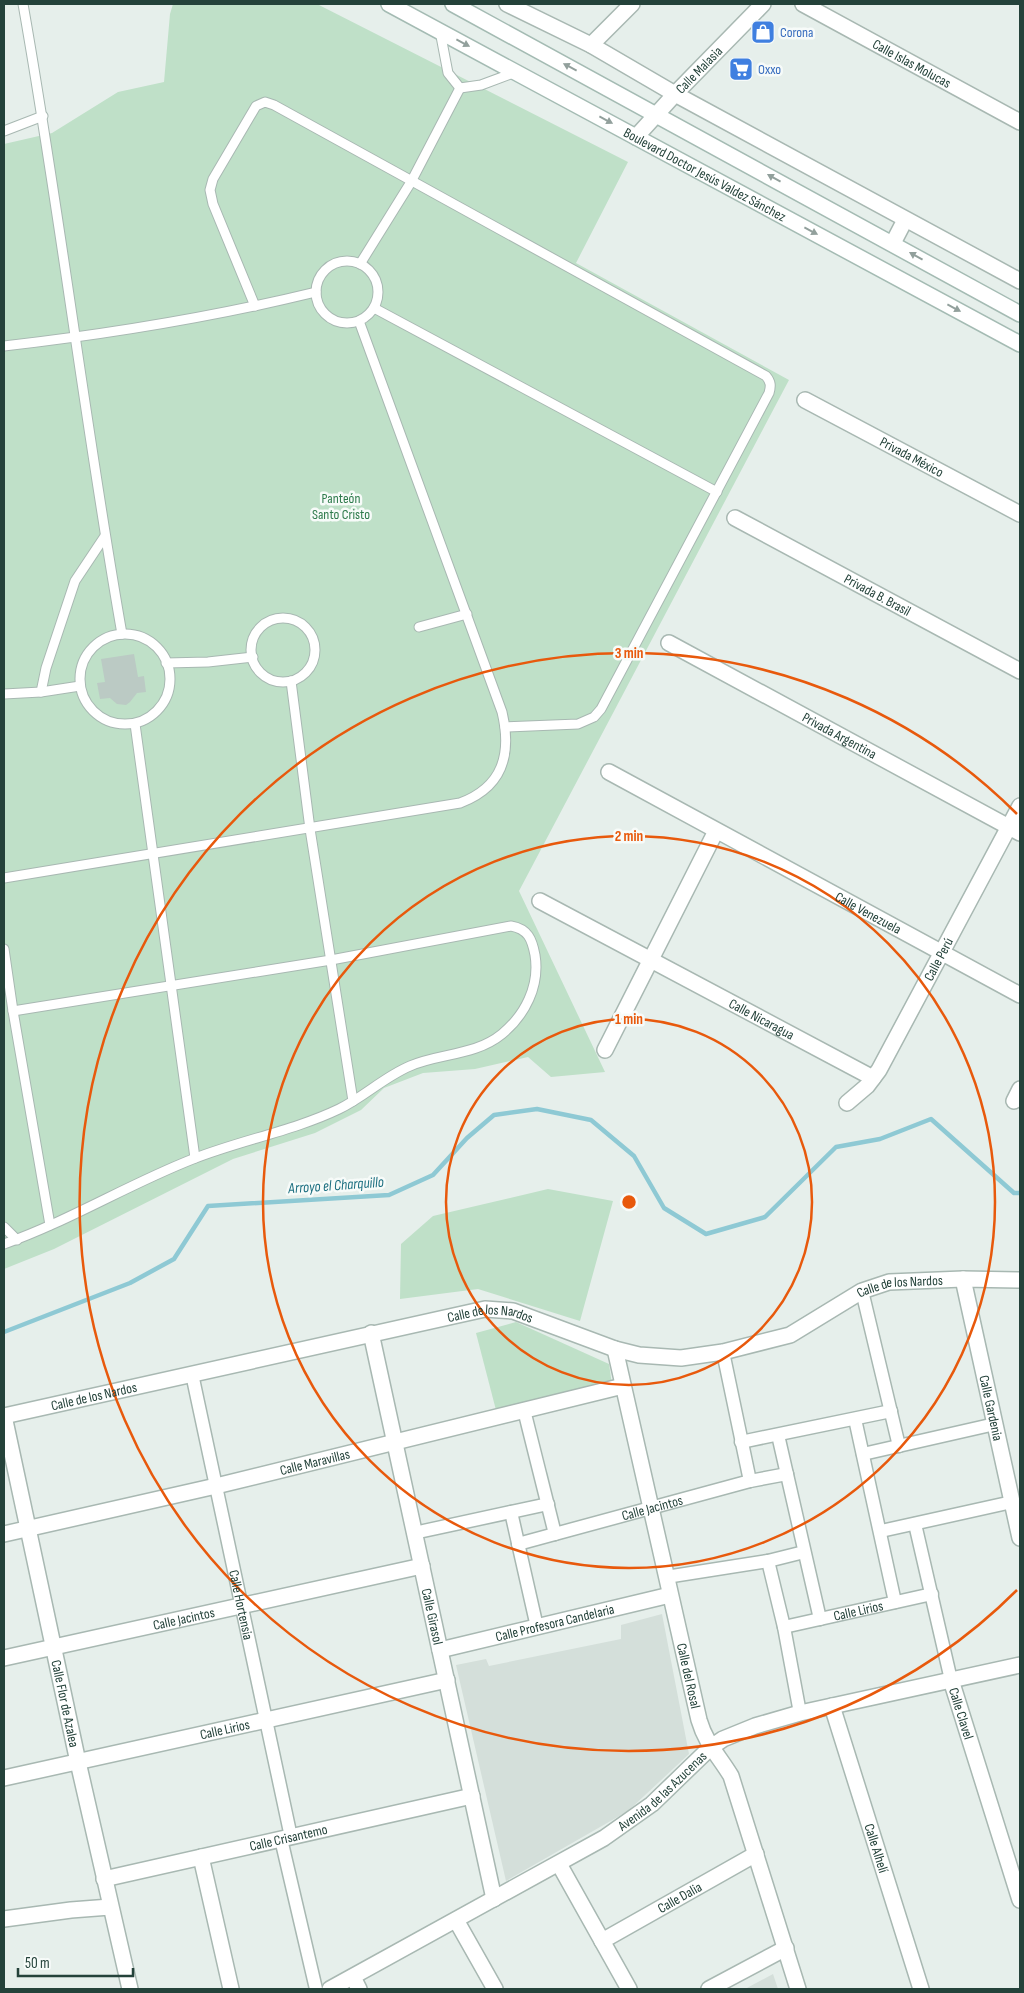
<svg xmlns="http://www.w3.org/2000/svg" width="1024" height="1993" font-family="'Sofia Sans Condensed',sans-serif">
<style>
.built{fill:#d4dfda}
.green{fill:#bfe0c8}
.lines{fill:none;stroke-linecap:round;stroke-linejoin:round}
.stream{stroke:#8ec9d4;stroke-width:4.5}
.building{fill:#bbcac4}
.service-casing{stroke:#a8b8b2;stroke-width:11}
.pedestrian-casing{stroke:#a8b8b2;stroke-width:15}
.minor-casing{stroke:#a8b8b2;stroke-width:18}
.tertiary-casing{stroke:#a8b8b2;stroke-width:18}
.secondary-casing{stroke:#a4bbb3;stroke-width:18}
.service{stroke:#fff;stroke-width:9}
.pedestrian{stroke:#fff;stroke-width:12}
.minor{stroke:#fff;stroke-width:15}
.tertiary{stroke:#fff;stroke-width:15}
.secondary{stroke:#fff;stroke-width:15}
.oneway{fill:#92a09c}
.ring{fill:none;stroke:#e8590c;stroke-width:2.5}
.labels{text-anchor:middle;stroke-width:5;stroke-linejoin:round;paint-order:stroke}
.shop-label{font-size:14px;fill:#366cbe;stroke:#f7fbf9;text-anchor:start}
.street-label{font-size:14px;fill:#24423a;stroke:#f7fbf9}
.park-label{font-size:14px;fill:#2d7a4b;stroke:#f7fbf9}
.water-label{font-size:15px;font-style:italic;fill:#1c6f80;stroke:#f7fbf9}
.centre{fill:#e8590c;stroke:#f7fbf9;stroke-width:2.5}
.ring-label{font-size:15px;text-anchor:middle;font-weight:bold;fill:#e8590c;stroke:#f7fbf9;stroke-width:5;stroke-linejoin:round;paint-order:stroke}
</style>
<rect width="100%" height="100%" fill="#e6efeb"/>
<g class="built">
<polygon points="662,1614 689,1754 628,1811 506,1881 456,1665 486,1659 489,1666 621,1639 621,1625"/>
<polygon points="773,1974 778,1989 745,1989"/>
</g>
<g class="green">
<polygon points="173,4 317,4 628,162 576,263 789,380 519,891 605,1072 551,1077 528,1057 475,1069 423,1073 384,1088 361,1110 315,1133 233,1159 54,1249 4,1269 4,144 52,133 118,92 164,82 170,14"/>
<polygon points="548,1189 613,1201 580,1321 478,1289 400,1299 401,1244 433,1216"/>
<polygon points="516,1322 609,1364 612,1385 497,1414 476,1333"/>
</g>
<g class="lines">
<polyline class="stream" points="4,1332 130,1283 174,1259 208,1206 389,1195 433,1175 467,1138 494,1115 537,1109 591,1120 634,1156 664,1208 706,1234 765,1217 836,1147 880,1139 931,1119 1014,1193 1020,1193"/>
</g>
<polygon class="building" points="134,654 138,677 144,676 146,692 137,693 130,702 126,705 117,704 110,698 100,699 97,683 105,682 101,659"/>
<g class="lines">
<g class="service-casing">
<g id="service">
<path d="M23 4C60 213 85 424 122 634"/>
<polyline points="440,31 448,73 460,88"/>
<polyline points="460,88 481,85 516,72"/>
<polyline points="4,131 43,116"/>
<circle cx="347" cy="292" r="31"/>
<polyline points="360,264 411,182 460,88"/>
<path d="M255 306 213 204 210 190 213 179 256 106 265 102 274 105 766 376C771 382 771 386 769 393L601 709 594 717 578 724 505 727"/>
<polyline points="374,308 717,492"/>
<path d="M4 346C109 334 213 317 316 292"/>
<circle cx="283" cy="650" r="32"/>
<polyline points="419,627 467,614"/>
<circle cx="125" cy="679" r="45"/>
<polyline points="166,663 208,662 253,657"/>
<polyline points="291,681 310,829 353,1101"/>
<polyline points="41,692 46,668 75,581 105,536"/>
<polyline points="4,694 41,692 80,686"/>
<polyline points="135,724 195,1158"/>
<path d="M4 878 460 803C503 787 512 754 502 712L359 321"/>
<polyline points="4,949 13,1011 50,1225"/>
<polyline points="4,1227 17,1240"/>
<path d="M4 1244C69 1221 129 1184 193 1159 241 1140 293 1131 339 1109 364 1097 384 1077 410 1066 440 1053 475 1056 502 1034 525 1015 540 986 535 955 532 939 528 929 511 926L331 960 13 1011"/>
</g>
</g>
<g class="pedestrian-casing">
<g id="pedestrian">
<polyline points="862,1291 899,1446"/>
<polyline points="723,1352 750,1481"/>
<path id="s1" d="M192 1374 291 1837"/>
<polyline points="524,1410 555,1534"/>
<polyline points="855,1419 895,1602"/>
<polyline points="778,1435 820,1619"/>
<polyline points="741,1442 891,1411"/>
<polyline points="863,1454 995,1424"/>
<polyline points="511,1512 537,1627"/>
<polyline points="915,1524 951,1680"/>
<polyline points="881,1531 1012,1502"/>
<polyline points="414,1533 548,1504"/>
<path id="s2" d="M518 1544 750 1481 787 1474"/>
<polyline points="768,1561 784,1627 800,1713"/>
<polyline points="666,1577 768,1561 804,1552"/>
<path id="s3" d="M784 1627 932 1594"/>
<polyline points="281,1839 316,1989"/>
</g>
</g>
<g class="minor-casing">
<g id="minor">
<polyline points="507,4 591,45 675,94 1020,281"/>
<path id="s4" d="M803 4 1020 122"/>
<polyline points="591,45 632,4"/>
<path id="s5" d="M636 137 675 94 763 4"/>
<polyline points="893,243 905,220"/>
<path id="s6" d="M805 400 1020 514"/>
<path id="s7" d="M735 518 1020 671"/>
<path id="s8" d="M669 643 1020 833"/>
<path id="s9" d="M609 772 1020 995"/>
<path id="s10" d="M540 901 873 1078"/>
<polyline points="605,1050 716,831"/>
<polyline points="1014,1101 1020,1089"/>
<path id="s11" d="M847 1103 867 1086 879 1070 1020 806"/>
<path id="s12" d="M963 1279 1020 1538"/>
<path id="s13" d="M371 1333 494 1899"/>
<path id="s14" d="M615 1349 699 1720C706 1744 719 1756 731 1776L798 1989"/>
<path id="s15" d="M4 1416 485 1309 513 1311 615 1349 639 1355 681 1358 723 1352 790 1335 862 1291 889 1282 963 1279 1020 1280"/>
<path id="s16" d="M4 1416 78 1762 130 1989"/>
<path id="s17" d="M4 1534 216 1486 623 1386"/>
<path id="s18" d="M440 1650 670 1595"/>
<path id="s19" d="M4 1658 422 1566"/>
<path id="s20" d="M951 1680 1020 1900"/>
<path id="s21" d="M832 1706 921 1989"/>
<path id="s22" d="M4 1778 447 1680"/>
<polyline points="201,1857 231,1989"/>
<polyline points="559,1864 629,1989"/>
<path id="s23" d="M104 1879 472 1796"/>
<polyline points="4,1919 71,1910 110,1907"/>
<polyline points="456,1920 495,1989"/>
<path id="s24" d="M602 1941 756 1854"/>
<polyline points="353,1977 359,1989"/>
<polyline points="709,1989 786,1948"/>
</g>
</g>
<g class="tertiary-casing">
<g id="tertiary">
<path id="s25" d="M330 1989 604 1838 652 1804 710 1748 723 1739 755 1726 800 1713 1020 1665"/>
</g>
</g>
<g class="secondary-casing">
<g id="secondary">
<path id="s26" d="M389 4 1020 344"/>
<polyline points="453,4 1020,314"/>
</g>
</g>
<use href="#service" class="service"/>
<use href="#pedestrian" class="pedestrian"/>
<use href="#minor" class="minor"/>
<use href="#tertiary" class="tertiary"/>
<use href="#secondary" class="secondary"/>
</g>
<defs><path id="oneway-solid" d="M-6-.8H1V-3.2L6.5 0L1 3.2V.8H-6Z" transform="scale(1.25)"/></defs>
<g class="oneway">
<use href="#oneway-solid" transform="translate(463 43) rotate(28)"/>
<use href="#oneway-solid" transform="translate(570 67) rotate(-152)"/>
<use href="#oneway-solid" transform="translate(606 120) rotate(28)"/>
<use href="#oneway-solid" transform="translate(774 178) rotate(-151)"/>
<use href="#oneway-solid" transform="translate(811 231) rotate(28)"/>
<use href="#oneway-solid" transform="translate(916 256) rotate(-151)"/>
<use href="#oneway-solid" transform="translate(954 308) rotate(28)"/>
</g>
<g class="ring">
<circle cx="629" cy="1202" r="183"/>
<circle cx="629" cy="1202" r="366"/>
<path d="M1017 1590A549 549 0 1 1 1017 814"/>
</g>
<defs>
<g id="shop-square" transform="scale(1.25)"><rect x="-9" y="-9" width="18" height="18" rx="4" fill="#3f7fe0" stroke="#f7fbf9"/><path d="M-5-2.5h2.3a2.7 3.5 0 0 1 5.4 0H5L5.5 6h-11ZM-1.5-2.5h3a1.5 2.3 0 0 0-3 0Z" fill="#fff"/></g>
<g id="supermarket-square" transform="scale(1.25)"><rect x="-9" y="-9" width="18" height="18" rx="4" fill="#3f7fe0" stroke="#f7fbf9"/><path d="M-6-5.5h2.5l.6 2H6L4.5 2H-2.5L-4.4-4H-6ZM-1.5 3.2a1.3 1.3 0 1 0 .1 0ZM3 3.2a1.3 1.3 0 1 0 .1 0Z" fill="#fff"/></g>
</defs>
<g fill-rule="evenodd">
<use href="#shop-square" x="763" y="32"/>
<use href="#supermarket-square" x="741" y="69"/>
</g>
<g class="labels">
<g class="shop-label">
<text x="780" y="37">Corona</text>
<text x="758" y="74">Oxxo</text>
</g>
<g class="street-label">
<text dy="5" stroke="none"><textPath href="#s4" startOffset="124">Calle Islas Molucas</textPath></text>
<text dy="5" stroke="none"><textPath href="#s5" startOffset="92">Calle Malasia</textPath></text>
<text dy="5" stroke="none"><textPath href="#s26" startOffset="359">Boulevard Doctor Jesús Valdez Sánchez</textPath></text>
<text dy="5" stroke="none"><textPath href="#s6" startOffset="121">Privada México</textPath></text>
<text dy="5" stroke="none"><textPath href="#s7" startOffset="162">Privada B. Brasil</textPath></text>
<text dy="5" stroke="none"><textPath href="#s8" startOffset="194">Privada Argentina</textPath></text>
<text dy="5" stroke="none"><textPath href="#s9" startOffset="295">Calle Venezuela</textPath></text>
<text dy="5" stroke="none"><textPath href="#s11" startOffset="172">Calle Perú</textPath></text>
<text dy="5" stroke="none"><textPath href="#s10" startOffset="251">Calle Nicaragua</textPath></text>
<text dy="5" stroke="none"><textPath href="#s15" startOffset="931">Calle de los Nardos</textPath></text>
<text dy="5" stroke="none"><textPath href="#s15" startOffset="498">Calle de los Nardos</textPath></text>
<text dy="5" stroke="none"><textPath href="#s15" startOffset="92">Calle de los Nardos</textPath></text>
<text dy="5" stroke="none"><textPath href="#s12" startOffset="132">Calle Gardenia</textPath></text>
<text dy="5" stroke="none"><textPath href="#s17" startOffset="319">Calle Maravillas</textPath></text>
<text dy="5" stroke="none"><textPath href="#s2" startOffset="139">Calle Jacintos</textPath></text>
<text dy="5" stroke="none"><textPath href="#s1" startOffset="236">Calle Hortensia</textPath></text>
<text dy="5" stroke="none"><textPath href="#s3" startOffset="76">Calle Lirios</textPath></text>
<text dy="5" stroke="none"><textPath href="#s13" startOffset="290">Calle Girasol</textPath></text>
<text dy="5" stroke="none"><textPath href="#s19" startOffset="184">Calle Jacintos</textPath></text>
<text dy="5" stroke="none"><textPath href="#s18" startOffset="118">Calle Profesora Candelaria</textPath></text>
<text dy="5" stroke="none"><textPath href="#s14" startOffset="335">Calle del Rosal</textPath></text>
<text dy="5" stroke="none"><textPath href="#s16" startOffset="294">Calle Flor de Azalea</textPath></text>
<text dy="5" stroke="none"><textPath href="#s20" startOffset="35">Calle Clavel</textPath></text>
<text dy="5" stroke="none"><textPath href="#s22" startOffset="226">Calle Lirios</textPath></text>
<text dy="5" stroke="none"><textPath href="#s25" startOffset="388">Avenida de las Azucenas</textPath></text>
<text dy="5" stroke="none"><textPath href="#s23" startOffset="189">Calle Crisantemo</textPath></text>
<text dy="5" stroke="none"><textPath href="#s21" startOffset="149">Calle Alhelí</textPath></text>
<text dy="5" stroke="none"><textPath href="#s24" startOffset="89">Calle Dalia</textPath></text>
</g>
<g class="park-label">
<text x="341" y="503">Panteón<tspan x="341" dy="16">Santo Cristo</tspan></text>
</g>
<g class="water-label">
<text transform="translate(336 1185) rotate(-4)" y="5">Arroyo el Charquillo</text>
</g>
</g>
<circle cx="629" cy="1202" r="8" class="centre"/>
<g class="ring-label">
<text x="629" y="658">3 min</text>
<text x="629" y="841">2 min</text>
<text x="629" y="1024">1 min</text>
</g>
<rect width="1024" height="1993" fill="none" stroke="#24423a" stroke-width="10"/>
<path d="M18 1968v8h115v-8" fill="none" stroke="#24423a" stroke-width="2.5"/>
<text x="25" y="1968" font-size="15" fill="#24423a" stroke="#f7fbf9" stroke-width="4" paint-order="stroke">50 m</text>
</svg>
